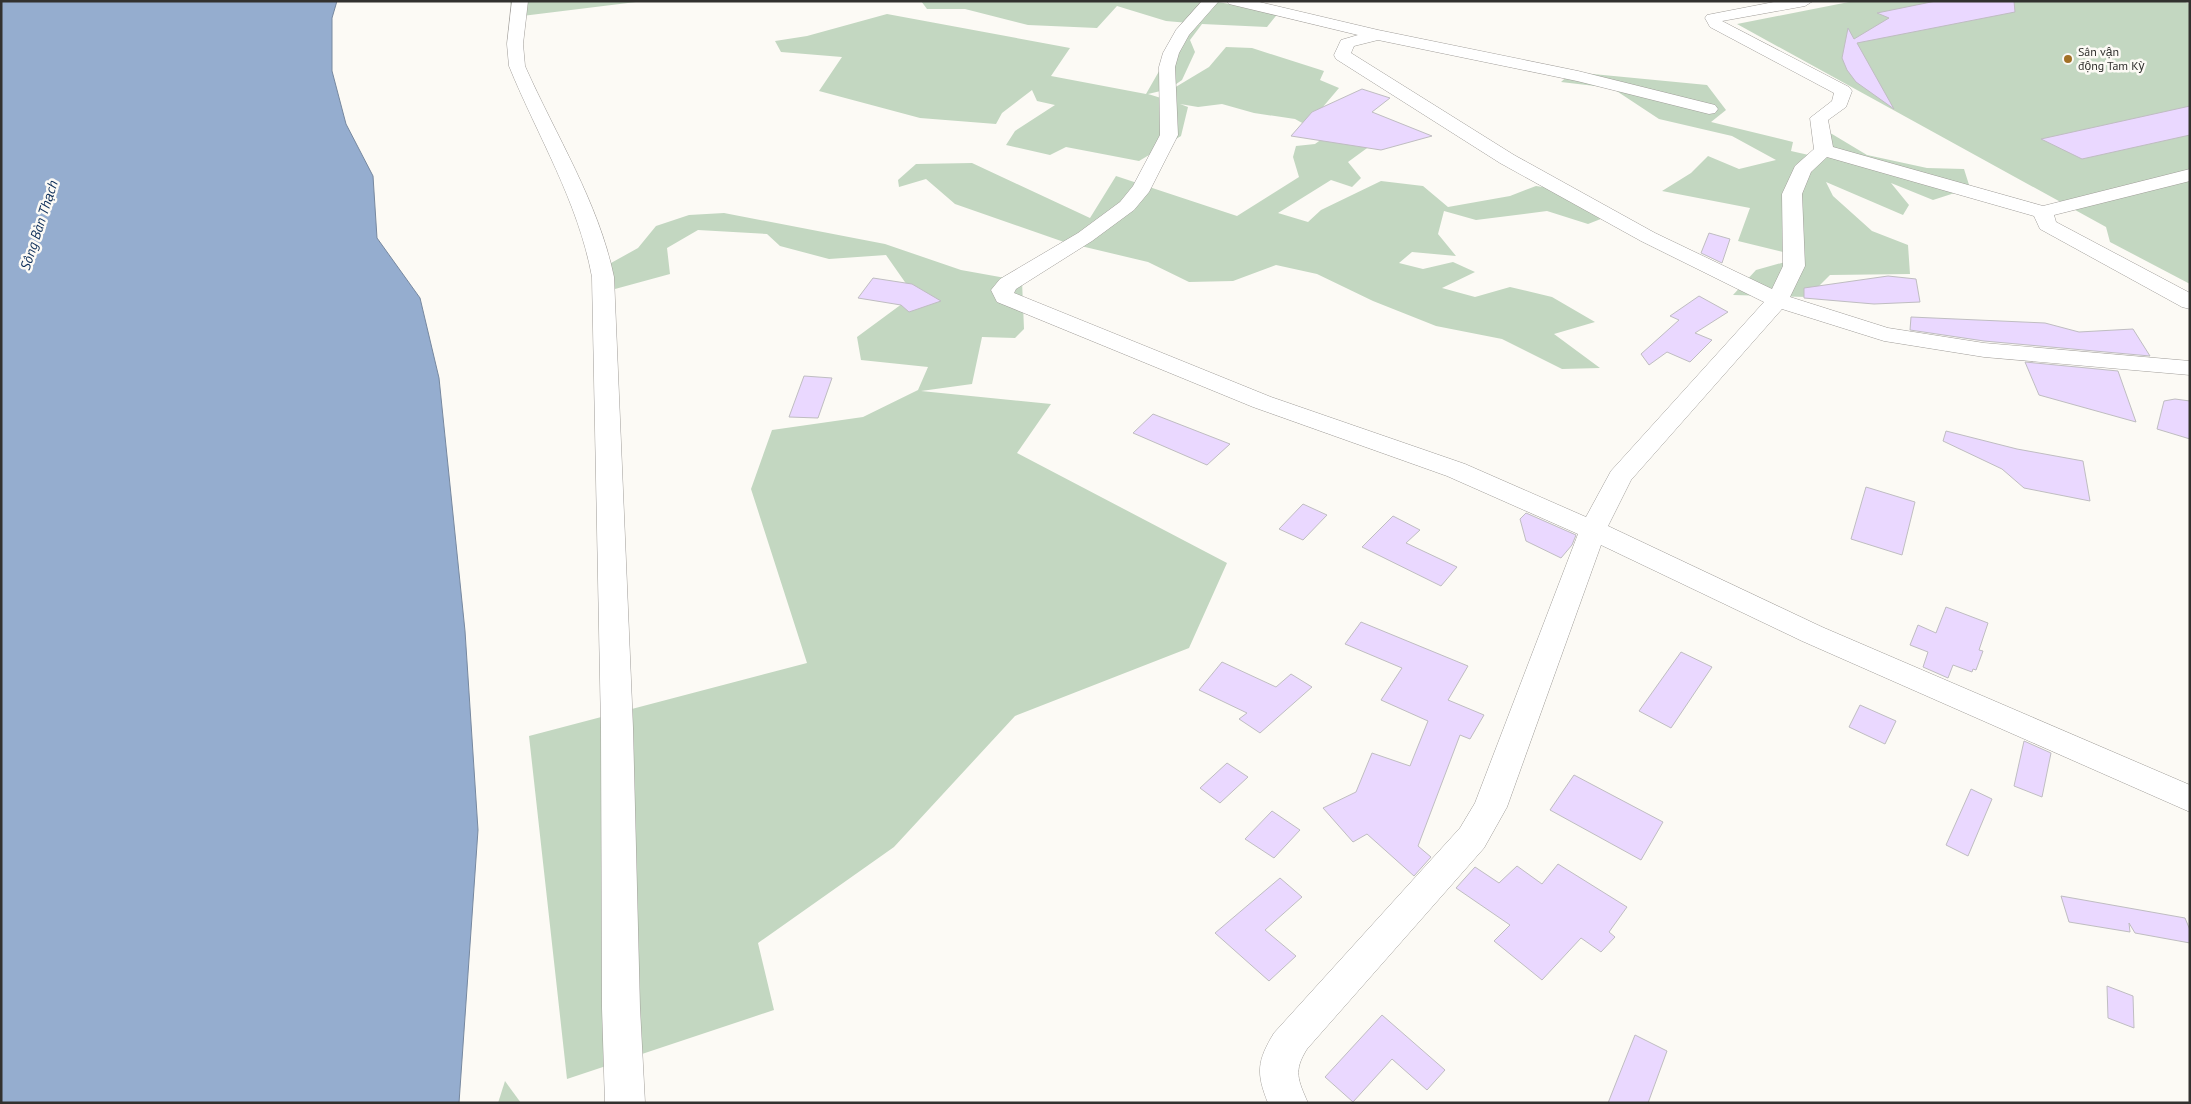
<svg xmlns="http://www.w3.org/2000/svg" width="2191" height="1104" font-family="'PT Sans',sans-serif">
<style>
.green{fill:#c3d7c1}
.water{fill:#95adcf;stroke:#77889f}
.building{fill:#ead8ff;stroke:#bfbdc1}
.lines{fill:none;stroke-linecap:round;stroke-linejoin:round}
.street-casing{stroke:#a09d99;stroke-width:1}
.street{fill:#fff;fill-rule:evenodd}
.poi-dot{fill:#a27126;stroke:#fcfaf5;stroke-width:2}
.labels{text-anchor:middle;stroke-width:5;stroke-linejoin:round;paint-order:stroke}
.far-poi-label{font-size:12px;fill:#32312f;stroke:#fcfaf5;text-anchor:start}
.far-water-label{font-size:14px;font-style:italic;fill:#0e2f5a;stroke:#fcfaf5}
</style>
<rect width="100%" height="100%" fill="#fcfaf5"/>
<g class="green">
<polygon points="510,1 635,1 636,2 514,17"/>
<polygon points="921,1 1211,1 1279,12 1267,27 1202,24 1190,40 1195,52 1182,80 1169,89 1148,94 1174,102 1169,91 1209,67 1226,47 1252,48 1324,71 1320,80 1339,88 1322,108 1374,143 1348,162 1361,178 1352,187 1331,180 1278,213 1308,222 1321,210 1381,181 1423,186 1448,207 1510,196 1536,186 1577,192 1616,213 1588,224 1547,211 1476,220 1444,211 1438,234 1456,256 1412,252 1399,263 1423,269 1453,262 1475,272 1442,288 1475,297 1510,287 1552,297 1595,322 1554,334 1600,368 1562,369 1502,339 1436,326 1373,301 1317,274 1276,265 1233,281 1189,282 1148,262 1064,242 955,204 926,179 899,187 898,180 916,164 972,163 1090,218 1116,176 1237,216 1299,177 1293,157 1296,146 1315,144 1326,136 1295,119 1254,113 1222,104 1198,107 1180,104 1188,107 1181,136 1139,161 1066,147 1050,155 1006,145 1015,131 1055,105 1037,101 1032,90 1002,113 996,124 920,118 819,91 842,57 781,52 775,41 807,36 887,14 1070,48 1051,76 1146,94 1178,38 1189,29 1200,24 1166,21 1117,6 1097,28 1028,25 965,9 927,9"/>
<polygon points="1854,1 2183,1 2190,4 2190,284 2110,242 2106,227 1737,24"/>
<polygon points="1572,72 1707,85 1726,110 1711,122 1793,142 1791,151 1822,158 1827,131 1867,155 1927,168 1964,169 1970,188 1933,200 1891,183 1909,205 1903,215 1826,182 1833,196 1872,231 1908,245 1910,274 1830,275 1808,297 1733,295 1756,270 1803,257 1738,241 1750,208 1662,191 1691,173 1708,156 1739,169 1776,160 1732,136 1659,119 1612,88 1561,82"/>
<polygon points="724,213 885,244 961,270 1022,281 1024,329 1015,338 982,337 972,384 921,391 1051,404 1017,453 1227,563 1189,648 1015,716 894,847 758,943 774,1010 567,1079 529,736 807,663 751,489 772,430 863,417 918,390 928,367 861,360 857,337 914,295 886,255 829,259 780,246 767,234 698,230 667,248 670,274 615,289 602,268 638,248 656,226 689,215"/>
<polygon points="505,1081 521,1103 498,1103"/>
</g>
<polygon class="water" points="1,1 337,1 332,18 332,71 346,124 373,176 377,238 420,298 439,378 465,631 478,830 459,1103 1,1103"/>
<g class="building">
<polygon points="1936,1 2014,1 2015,12 1857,43 1894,109 1856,82 1847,70 1842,58 1848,28 1854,39 1889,18 1877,13"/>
<polygon points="1362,89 1390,98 1372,112 1432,136 1381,150 1291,136 1312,112"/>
<polygon points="2190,106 2190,135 2082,159 2041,139"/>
<polygon points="1709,233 1730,239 1722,263 1701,253"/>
<polygon points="1888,276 1916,279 1920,302 1874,304 1804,298 1804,288"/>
<polygon points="873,278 912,284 941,301 909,312 901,305 858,298"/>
<polygon points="1699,296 1728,312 1695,333 1712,340 1690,362 1667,352 1649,365 1641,354 1679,320 1670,316"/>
<polygon points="1911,317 2045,323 2079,332 2133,329 2150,356 1984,341 1910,330"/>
<polygon points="2025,362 2118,371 2136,422 2039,395"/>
<polygon points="804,376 832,378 818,418 789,417"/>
<polygon points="2175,399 2190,401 2190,439 2157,429 2164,401"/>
<polygon points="1153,414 1230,444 1207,465 1133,433"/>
<polygon points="1946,431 2017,449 2083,461 2090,501 2024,488 2002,469 1943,441"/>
<polygon points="1866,487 1915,502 1902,555 1851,539"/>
<polygon points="1303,504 1327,515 1303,540 1279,529"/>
<polygon points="1526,513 1576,535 1572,545 1561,558 1526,541 1520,519"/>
<polygon points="1393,516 1420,530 1406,543 1457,567 1441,586 1362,547"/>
<polygon points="1946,607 1988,623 1979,650 1983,651 1976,670 1973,669 1972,672 1953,665 1948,678 1923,667 1928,652 1910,645 1918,625 1936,633"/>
<polygon points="1361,622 1468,666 1448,700 1484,715 1470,739 1460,735 1418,846 1431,857 1414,876 1367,834 1353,842 1323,808 1356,792 1372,753 1410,766 1428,721 1381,700 1402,668 1345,644"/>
<polygon points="1681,652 1712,667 1671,728 1639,711"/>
<polygon points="1222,662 1276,687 1291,674 1312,687 1260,733 1239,719 1247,713 1199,690"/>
<polygon points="1860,705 1896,721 1885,744 1849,727"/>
<polygon points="2024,741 2051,753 2042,797 2014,786"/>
<polygon points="1227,763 1248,777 1220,803 1200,788"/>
<polygon points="1574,775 1663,822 1641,860 1550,810"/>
<polygon points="1971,789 1992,799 1968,856 1946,845"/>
<polygon points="1272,811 1300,830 1274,858 1245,839"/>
<polygon points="1558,864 1627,907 1609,932 1615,937 1601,952 1581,938 1542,980 1494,941 1510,925 1456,888 1475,867 1499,883 1517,866 1542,884"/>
<polygon points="1280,878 1302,897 1265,930 1296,956 1269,981 1215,933"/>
<polygon points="2061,896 2185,918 2190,930 2190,943 2135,933 2129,923 2130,932 2069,922"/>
<polygon points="2107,986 2133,996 2134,1028 2108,1018"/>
<polygon points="1382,1015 1445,1070 1427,1090 1392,1059 1353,1102 1325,1077"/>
<polygon points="1635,1035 1667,1051 1648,1103 1608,1103"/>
</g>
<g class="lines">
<g class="street-casing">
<g id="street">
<path d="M512 1H528L523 44 525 66C556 136 598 201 614 277L633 728 640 1008 645 1103H605L602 1008 601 728 592 277C578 201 538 137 509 66L507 44Z"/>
<path d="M1202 1H1219L1189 35 1179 53 1175 67 1178 135 1149 192 1134 210 1092 241 1016 289 1014 293 1271 397 1465 464 1586 517 1611 471 1764 302 1641 241 1500 163 1336 59 1334 55 1341 40 1358 35 1229 4 1226 1H1255L1378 30 1578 71 1715 105 1718 109 1715 113 1709 114 1577 81 1378 40 1354 46 1351 53 1514 155 1655 233 1772 289 1783 266 1782 194 1795 166 1814 149 1810 118 1832 101 1834 93 1710 27 1705 18 1707 15 1779 1H1813L1805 6 1722 21 1849 87 1852 91 1846 107 1828 120 1833 147 2043 206 2190 169V181L2054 215 2056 222 2190 293V309L2182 307 2040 229 2034 216 1827 157 1811 172 1802 194 1805 266 1790 297 1888 328 1984 343 2190 361V375L1984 357 1884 341 1782 309 1631 480 1608 526 1822 627 2190 785V812L1802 641 1601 545 1507 807 1484 848 1307 1049C1293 1071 1298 1080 1308 1103H1268C1256 1073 1257 1061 1274 1033L1460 828 1475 803 1578 534 1447 476 1253 407 997 302 991 290 1000 279 1078 233 1120 202 1133 186 1160 135 1159 67 1163 53 1176 30Z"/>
</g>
</g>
<use href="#street" class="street"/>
</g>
<circle class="poi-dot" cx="2068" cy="59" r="5"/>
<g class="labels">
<g class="far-poi-label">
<text x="2078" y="56">Sân vận<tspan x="2078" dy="14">động Tam Kỳ</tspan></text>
</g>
<g class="far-water-label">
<text transform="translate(39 225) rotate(-72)" y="5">Sông Bàn Thạch</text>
</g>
</g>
<rect width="2191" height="1104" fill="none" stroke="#32312f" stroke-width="5"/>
</svg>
